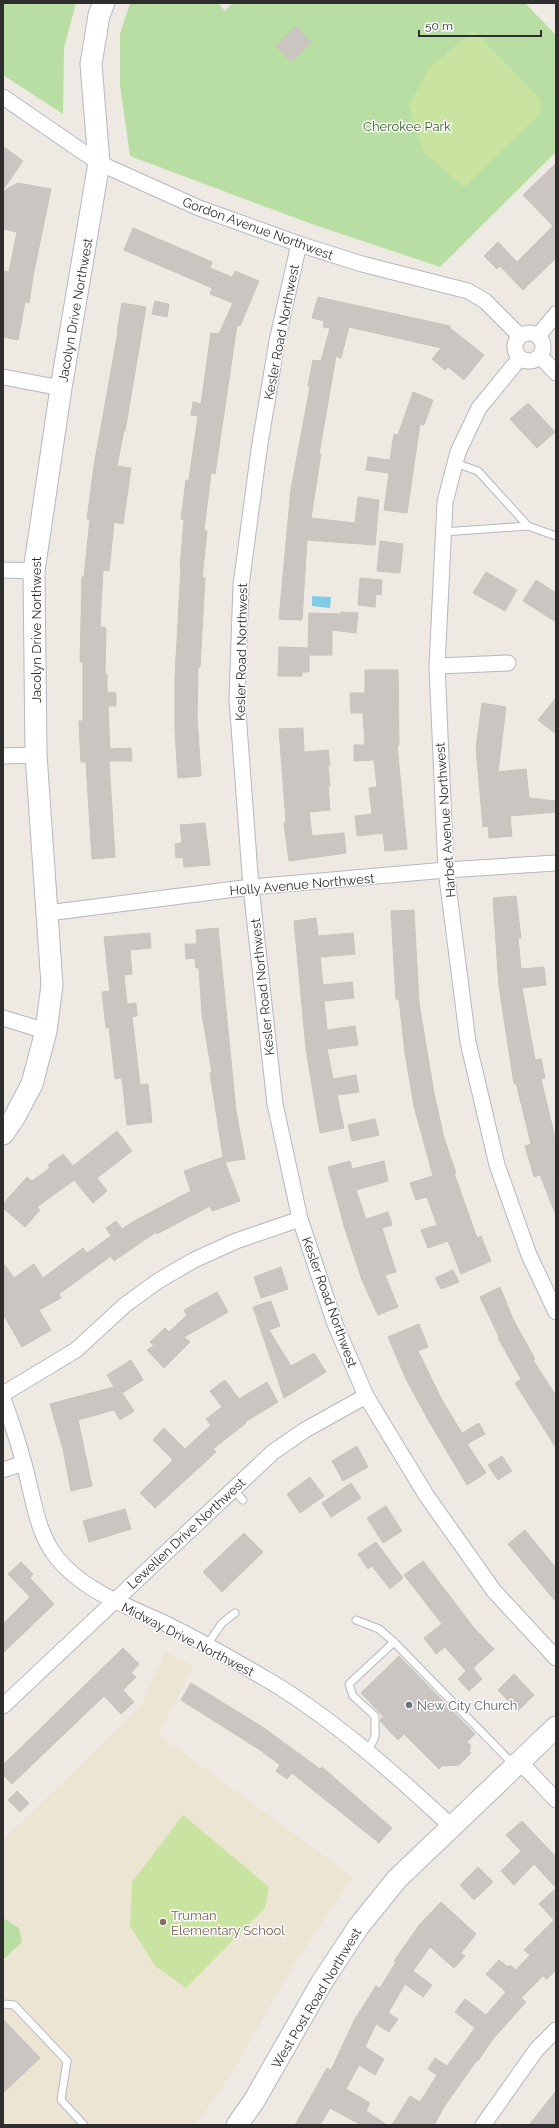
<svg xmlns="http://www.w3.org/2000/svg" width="559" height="2128" font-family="Raleway,sans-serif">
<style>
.education{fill:#ede5d4}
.green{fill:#b9dea4}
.pitch{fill:#c9e4a1}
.water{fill:#80cbe5}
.building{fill:#cac5c1;stroke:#c9c4bb}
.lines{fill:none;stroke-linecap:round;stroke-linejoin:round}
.lane-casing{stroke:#b5b8c0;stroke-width:9}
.street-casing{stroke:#b5b8c0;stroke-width:17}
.secondary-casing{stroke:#b5b8c0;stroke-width:23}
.lane{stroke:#fff;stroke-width:7}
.street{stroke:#fff;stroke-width:15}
.secondary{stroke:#fff;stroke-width:21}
.worship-dot{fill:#6b7280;stroke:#fff;stroke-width:1.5}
.education-dot{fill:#8d6e63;stroke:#fff;stroke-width:1.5}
.labels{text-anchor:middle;stroke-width:3;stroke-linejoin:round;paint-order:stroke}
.park-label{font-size:13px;fill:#316623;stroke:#fff}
.street-label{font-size:13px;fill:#2e2e2e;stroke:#fff}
.worship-label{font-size:13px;fill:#5b616d;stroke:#fff;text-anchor:start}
.education-label{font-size:13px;fill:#785e54;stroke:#fff;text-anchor:start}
</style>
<rect width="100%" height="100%" fill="#eee9e2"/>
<polygon class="education" points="166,1652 193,1666 159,1735 353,1877 293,1967 225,2084 195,2125 3,2125 3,1840 139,1708"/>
<g class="green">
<polygon points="3,3 76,3 64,48 63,114 3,75"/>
<polygon points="130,3 218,3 225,11 233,3 525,3 556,35 556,152 440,267 309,223 130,156 120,85 120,34"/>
<polygon points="3,1918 19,1928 22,1942 3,1960"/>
</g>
<g class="pitch">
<polygon points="474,31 540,99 540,114 464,187 424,152 409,105 429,68"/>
<polygon points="183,1815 269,1887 265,1908 186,1988 155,1966 130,1926 132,1882"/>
</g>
<polygon class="water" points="312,596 331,597 330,608 312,606"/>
<g class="building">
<polygon points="296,26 311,42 291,62 276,46"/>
<polygon points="3,146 23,161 3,190"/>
<polygon points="556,163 556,258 523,290 500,266 497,269 484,256 498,242 517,262 553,226 523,195"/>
<polygon points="18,183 51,189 33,276 29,303 25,302 18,340 3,337 3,282 5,271 9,272 17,232 3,229 3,191"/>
<polygon points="133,228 212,262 210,268 232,277 235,271 259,281 240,326 237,325 215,474 211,473 204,531 207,531 202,578 205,578 200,667 198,667 197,718 201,776 178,778 175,730 175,677 181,567 180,567 184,520 181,519 186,480 189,480 198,416 191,415 193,402 201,404 211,333 219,334 233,303 210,294 212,288 124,250"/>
<polygon points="318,297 450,326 450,328 484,355 464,380 448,367 445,370 432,359 441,348 349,327 341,358 336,356 319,454 321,454 311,518 355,523 358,497 379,500 375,545 307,540 302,620 279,619 291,489 310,387 308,386 313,360 321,361 330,328 323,327 324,321 312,318"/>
<polygon points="155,301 169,304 167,317 152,314"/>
<polygon points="122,303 146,307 125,431 124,430 117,466 131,468 123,524 114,522 109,571 103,570 100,627 106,628 105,674 107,674 107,692 116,693 116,706 108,706 110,749 131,748 132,761 109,761 115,857 92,859 86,762 81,762 79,721 83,721 83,662 80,662 82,577 84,577 90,519 87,519 94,466 118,332 117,332"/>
<polygon points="413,392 433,400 424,425 420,424 407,513 384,510 389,473 366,470 368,457 390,460 394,434 398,435"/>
<polygon points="528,403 555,432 537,448 510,419"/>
<polygon points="380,541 403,544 400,573 377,571"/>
<polygon points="486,572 517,590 505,611 473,593"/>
<polygon points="360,578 382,580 381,595 376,594 375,607 358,605"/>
<polygon points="536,580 556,593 556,622 523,601"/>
<polygon points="341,612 358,613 356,633 332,630 332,655 309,655 309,672 302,672 302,676 278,676 279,647 308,648 309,613 341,614"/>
<polygon points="365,670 398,670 399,745 397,745 407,849 385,851 383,833 357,836 355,816 372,814 369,788 377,787 374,760 354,761 354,745 365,745 363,713 351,713 350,693 365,693"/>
<polygon points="556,698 556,734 538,720"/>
<polygon points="482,703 506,707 498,772 526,769 529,798 556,801 556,812 510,816 512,836 489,838 488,826 483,827 476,748"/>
<polygon points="303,728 304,752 328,750 330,765 328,765 330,786 328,786 330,810 309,812 312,836 344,833 346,853 289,861 284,823 286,822 279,729"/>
<polygon points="205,823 210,865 184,867 183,857 176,858 175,844 182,843 180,825"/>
<polygon points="516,896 521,938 518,938 521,969 544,967 546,985 522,988 535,1060 541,1059 545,1078 541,1079 556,1142 555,1213 540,1175 534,1177 525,1146 531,1144 516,1083 514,1084 499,986 493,898"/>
<polygon points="414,910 419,1003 434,1093 444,1138 456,1173 454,1173 477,1238 481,1236 491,1261 461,1274 448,1241 428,1248 421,1230 437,1225 427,1197 416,1200 410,1183 433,1176 414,1106 405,1053 399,999 396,999 391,911"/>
<polygon points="316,918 318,936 353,933 355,954 320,957 323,985 352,982 354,998 324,1001 327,1030 355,1026 358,1045 327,1049 333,1079 356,1075 359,1092 337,1095 344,1128 320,1133 306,1049 294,921"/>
<polygon points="218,928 236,1111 245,1159 225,1162 240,1201 212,1211 210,1206 157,1234 156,1232 114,1261 111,1256 59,1294 61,1298 39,1310 51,1330 22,1347 3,1314 3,1263 14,1278 34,1264 43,1278 83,1248 87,1253 111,1236 106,1228 116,1221 122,1229 134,1221 191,1191 184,1171 223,1157 210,1073 212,1073 202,1014 199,968 196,968 195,958 186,959 185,944 197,944 196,930"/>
<polygon points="150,933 151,948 130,950 132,974 124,975 127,1004 136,1003 137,1016 132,1017 140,1085 148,1084 152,1122 127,1125 122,1078 115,1079 109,1027 106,1028 102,992 110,991 104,937"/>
<polygon points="375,1119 379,1135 352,1141 348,1125"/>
<polygon points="117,1131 132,1151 97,1178 107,1191 93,1203 74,1180 37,1207 40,1210 25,1227 3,1208 3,1204 27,1177 32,1181 50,1168 48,1165 63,1154 73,1166"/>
<polygon points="350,1161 352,1169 384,1161 388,1181 356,1190 366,1219 388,1212 392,1225 382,1228 396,1272 385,1275 398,1307 378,1315 362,1280 345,1229 328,1167"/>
<polygon points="281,1267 288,1289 261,1298 254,1277"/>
<polygon points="453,1270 459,1282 441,1289 435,1278"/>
<polygon points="500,1287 513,1319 535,1359 533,1360 556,1396 556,1448 515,1383 521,1379 498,1338 499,1337 480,1297"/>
<polygon points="217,1292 228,1312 184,1337 190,1342 164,1368 147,1350 154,1346 150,1342 165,1328 169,1332 187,1315 184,1310"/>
<polygon points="271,1301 280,1326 269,1330 291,1366 314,1353 326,1372 284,1398 253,1307"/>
<polygon points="419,1324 428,1347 418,1351 443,1402 462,1433 479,1423 485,1434 467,1444 486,1473 467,1485 427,1418 406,1379 388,1337"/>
<polygon points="131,1360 143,1380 122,1393 134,1411 120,1420 114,1410 78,1420 92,1486 71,1491 63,1449 50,1404 114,1387 107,1375"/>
<polygon points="225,1380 239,1399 267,1382 278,1402 245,1422 246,1423 213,1449 216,1452 155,1508 140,1493 173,1460 153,1440 164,1428 185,1449 211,1425 206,1419 222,1407 210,1391"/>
<polygon points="357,1446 368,1467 343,1481 332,1461"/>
<polygon points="502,1456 512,1471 498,1480 488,1465"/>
<polygon points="310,1477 324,1496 300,1513 287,1494"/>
<polygon points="351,1483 361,1498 331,1517 322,1503"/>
<polygon points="386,1506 402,1531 383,1543 367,1518"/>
<polygon points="125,1509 131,1529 89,1542 83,1521"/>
<polygon points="525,1530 556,1568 556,1602 508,1544"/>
<polygon points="244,1533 263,1552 222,1592 203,1572"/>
<polygon points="376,1542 403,1578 390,1589 372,1566 368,1569 358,1554"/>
<polygon points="423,1561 474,1628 494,1649 473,1668 482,1679 469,1691 458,1679 466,1671 445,1647 436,1654 424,1638 442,1624 404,1575"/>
<polygon points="21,1562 33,1574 30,1578 54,1604 3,1653 3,1624 30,1597 8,1574"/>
<polygon points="123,1648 139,1664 131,1673 136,1677 123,1690 134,1702 121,1714 104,1696 12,1784 3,1775 3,1765"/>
<polygon points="399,1656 475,1734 467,1742 471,1746 469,1751 471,1753 459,1765 442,1766 439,1769 404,1734 398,1740 380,1721 383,1716 361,1693"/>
<polygon points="514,1674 534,1695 518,1711 498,1690"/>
<polygon points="191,1683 264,1728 320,1769 322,1767 392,1828 379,1843 292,1773 287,1779 276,1771 280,1765 260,1750 181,1700"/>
<polygon points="17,1791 29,1803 20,1812 8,1800"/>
<polygon points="522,1821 556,1857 556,1888 534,1864 514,1885 501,1871 521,1851 506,1835"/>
<polygon points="478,1867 493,1882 474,1900 460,1885"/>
<polygon points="556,1888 556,1970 547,1979 543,1976 521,1998 526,2002 493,2039 478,2061 477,2060 444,2107 434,2125 392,2125 410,2096 420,2102 437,2075 428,2069 435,2058 447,2066 475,2028 455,2012 465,1999 486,2015 506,1992 486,1974 499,1960 508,1967 510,1965 516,1970 530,1955 524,1950 554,1920 539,1904"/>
<polygon points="441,1902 476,1934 461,1953 465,1956 454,1968 430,1947 413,1971 432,1985 423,1997 405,1984 388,2013 398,2019 389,2032 376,2024 365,2047 384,2059 375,2075 359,2065 346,2089 370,2103 366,2111 387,2125 361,2125 330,2108 320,2125 295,2125 327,2068 331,2070 355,2019 376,1986 380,1988 396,1962 394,1961 420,1924"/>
<polygon points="3,2019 40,2058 3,2093"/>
<polygon points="556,2091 556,2125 529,2125"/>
</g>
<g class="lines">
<g class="lane-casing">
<g id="lane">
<polyline points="455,463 478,471 528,526"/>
<polyline points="443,532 528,526 556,536"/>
<polyline points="232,1489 243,1500"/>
<polyline points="356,1620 379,1629 394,1642 514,1765"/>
<polyline points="207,1645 222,1623 235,1613"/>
<polyline points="367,1752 375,1737 375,1716 353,1696 349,1684 394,1642"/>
<polyline points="3,2004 14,2005 67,2061 61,2100 84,2125"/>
</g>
</g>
<g class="street-casing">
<g id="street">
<polyline points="3,97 99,163 199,208 299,244 362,264 468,291 485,301 520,336"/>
<polyline points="299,244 277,341 259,450 241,585 237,699 251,887 275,1104 300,1219 335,1324 366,1396 426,1495 494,1591 556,1658"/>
<circle cx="529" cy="347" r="14"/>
<polyline points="538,336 556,314"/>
<polyline points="540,356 556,373"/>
<polyline points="520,358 479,408 458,452 445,502 437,666 446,870 468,1042 497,1165 529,1255 556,1312"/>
<polyline points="3,377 61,388"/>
<polyline points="3,570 34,571"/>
<polyline points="437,666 508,663"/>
<polyline points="3,756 36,755"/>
<polyline points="48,913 251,887 446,870 556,863"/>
<polyline points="3,1018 46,1031"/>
<polyline points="3,1394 76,1350 125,1305 158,1281 194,1260 236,1241 300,1219"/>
<path d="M3 1399C11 1420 18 1441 24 1464 33 1495 36 1532 57 1558 84 1591 125 1605 162 1622 200 1640 237 1662 273 1683 338 1723 396 1775 451 1826"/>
<polyline points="3,1470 24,1463"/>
<polyline points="3,1706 273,1452 305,1430 366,1396"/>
<polyline points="520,1762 556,1800"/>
<polyline points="483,2125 537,2049 556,2030"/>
</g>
</g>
<g class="secondary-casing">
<g id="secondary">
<polyline points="3,1134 14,1118 32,1084 46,1031 52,985 36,755 34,571 61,388 99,163 91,64 99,15 104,3"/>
<polyline points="237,2125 254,2101 322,1982 359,1926 397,1879 556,1727"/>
</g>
</g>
<use href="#lane" class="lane"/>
<use href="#street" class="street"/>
<use href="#secondary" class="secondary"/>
</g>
<circle class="worship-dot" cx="409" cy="1705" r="4"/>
<circle class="education-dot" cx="163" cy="1922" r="4"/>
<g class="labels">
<g class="park-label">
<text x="407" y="131">Cherokee Park</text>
</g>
<g class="street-label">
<text transform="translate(258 228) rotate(20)" y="5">Gordon Avenue Northwest</text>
<text transform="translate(75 310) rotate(-80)" y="5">Jacolyn Drive Northwest</text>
<text transform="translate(281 332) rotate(-79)" y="5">Kesler Road Northwest</text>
<text transform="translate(36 630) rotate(-90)" y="5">Jacolyn Drive Northwest</text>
<text transform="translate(241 652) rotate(-89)" y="5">Kesler Road Northwest</text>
<text transform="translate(445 820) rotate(-94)" y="5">Harbet Avenue Northwest</text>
<text transform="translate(302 884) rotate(-5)" y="5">Holly Avenue Northwest</text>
<text transform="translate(262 987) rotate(-96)" y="5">Kesler Road Northwest</text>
<text transform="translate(330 1302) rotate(70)" y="5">Kesler Road Northwest</text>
<text transform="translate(186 1533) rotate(-43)" y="5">Lewellen Drive Northwest</text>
<text transform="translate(188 1639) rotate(27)" y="5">Midway Drive Northwest</text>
<text transform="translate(316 1998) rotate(-59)" y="5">West Post Road Northwest</text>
</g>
<g class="worship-label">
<text x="417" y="1710">New City Church</text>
</g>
<g class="education-label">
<text x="171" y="1920">Truman<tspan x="171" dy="15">Elementary School</tspan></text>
</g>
</g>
<rect width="559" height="2128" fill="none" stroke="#2e2e2e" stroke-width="8"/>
<path d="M419 30v6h122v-6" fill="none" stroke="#2e2e2e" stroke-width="2"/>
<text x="425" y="30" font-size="12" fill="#2e2e2e" stroke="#ffffff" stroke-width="3" paint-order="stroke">50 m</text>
</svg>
